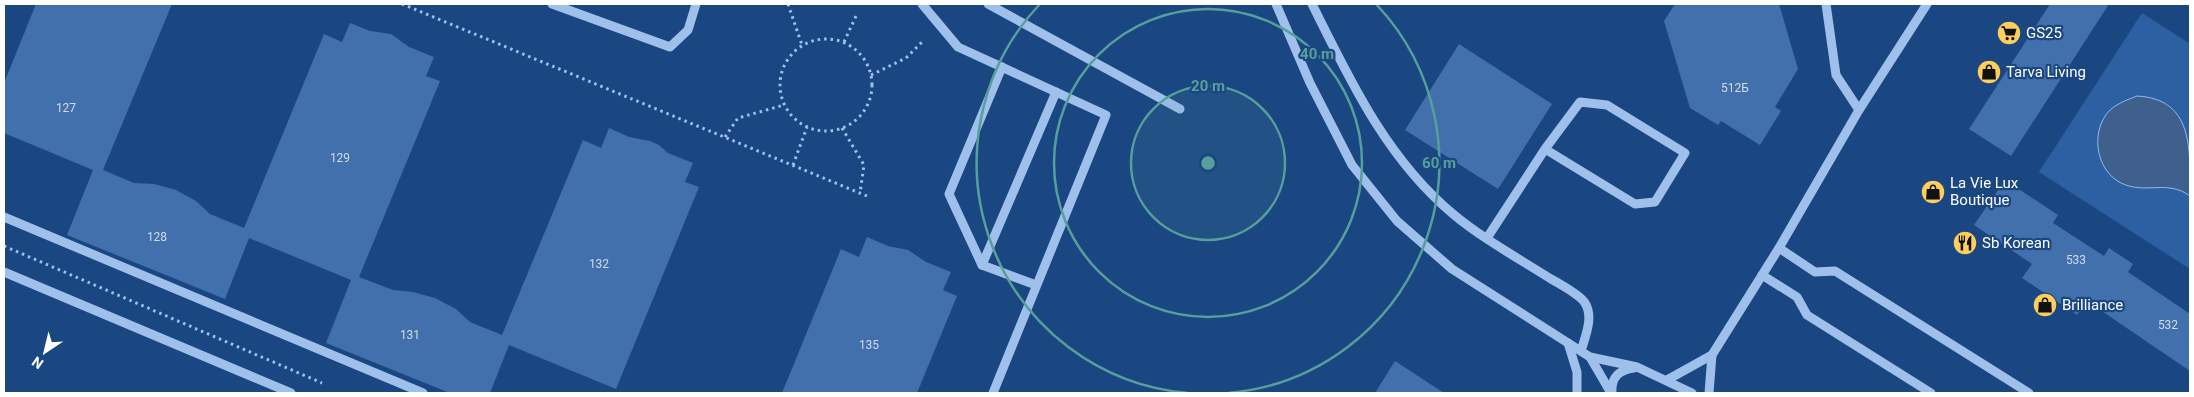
<svg xmlns="http://www.w3.org/2000/svg" width="2194" height="397" font-family="Roboto,sans-serif">
<style>
.green{fill:#2d60a2}
.water{fill:#3f608c;stroke:#91bbed}
.building{fill:#4270ac}
.lines{fill:none;stroke-linecap:round;stroke-linejoin:round}
.path{stroke:#9ec0eb;stroke-width:3;stroke-dasharray:2.5 4;stroke-linecap:butt}
.minor{stroke:#9ec0eb;stroke-width:9}
.ring{fill:none;stroke:#579f9a;stroke-width:2.5}
.labels{text-anchor:middle;stroke-width:4.5;stroke-linejoin:round;paint-order:stroke}
.number-label{font-size:12px;fill:#d0dbea}
.poi-label{font-size:15px;fill:#fff;stroke:#1a4782;text-anchor:start}
.centre{fill:#579f9a;stroke:#1a4782;stroke-width:2.5}
.ring-label{font-size:15px;text-anchor:middle;font-weight:bold;fill:#579f9a;stroke:#1a4782;stroke-width:4.5;stroke-linejoin:round;paint-order:stroke}
</style>
<rect width="100%" height="100%" fill="#1a4782"/>
<polygon class="green" points="2142,13 2190,44 2190,269 2039,172"/>
<path class="water" d="M2137 96C2194 99 2190 150 2190 196 2167 179 2146 195 2121 183 2095 170 2090 130 2110 110 2118 103 2127 100 2137 96Z"/>
<g class="building">
<polygon points="36,4 172,4 103,170 134,183 154,184 176,190 196,201 210,214 244,228 324,34 342,42 350,23 370,31 391,34 409,47 434,57 426,76 440,81 359,277 393,290 413,292 435,298 456,309 470,322 502,335 583,140 601,148 609,128 629,137 650,141 659,145 668,153 693,163 685,182 699,187 616,389 509,345 490,393 450,393 326,343 351,280 249,238 225,299 67,235 93,170 4,133 4,83"/>
<polygon points="1675,4 1779,4 1798,69 1775,107 1781,111 1760,145 1721,121 1718,125 1690,108 1664,21"/>
<polygon points="2050,4 2109,4 2011,156 1969,129"/>
<polygon points="1459,44 1552,104 1498,189 1405,130"/>
<polygon points="2005,180 2058,215 2053,223 2104,256 2109,248 2133,264 2128,272 2190,314 2190,371 2087,301 2077,315 2022,278 2032,264 1974,225"/>
<polygon points="867,237 888,246 908,250 926,262 951,272 943,290 957,296 917,393 782,393 841,249 859,257"/>
<polygon points="1395,361 1444,393 1375,393"/>
</g>
<g class="lines">
<g class="path">
<polyline points="402,4 867,196"/>
<polyline points="788,4 802,45"/>
<circle cx="826" cy="85" r="46"/>
<polyline points="844,42 856,16"/>
<polyline points="871,75 906,58 922,42"/>
<polyline points="842,128 864,165 860,193"/>
<polyline points="725,137 738,118 784,105"/>
<polyline points="793,165 807,127"/>
<polyline points="4,246 322,383"/>
</g>
<g class="minor">
<polyline points="552,4 670,47 688,30 696,4"/>
<polyline points="922,4 958,47 1106,115 993,393"/>
<polyline points="988,4 1180,109"/>
<polyline points="1276,4 1310,83 1352,165 1397,221 1452,269 1590,357 1637,367 1692,393"/>
<path d="M1312 4C1350 80 1386 158 1453 214 1483 239 1518 258 1551 279 1560 284 1580 295 1585 303 1594 317 1585 337 1581 351"/>
<polyline points="1826,4 1836,75 1859,110"/>
<polyline points="1002,67 949,194 982,265 1036,285"/>
<polyline points="4,217 423,393"/>
<polyline points="1487,238 1545,149 1580,102 1607,105 1685,153 1655,202 1635,204 1545,149"/>
<polyline points="1779,248 1815,272 1835,271 2029,393"/>
<polyline points="982,265 1056,92"/>
<polyline points="4,272 291,393"/>
<polyline points="1762,275 1797,297 1807,315 1931,393"/>
<polyline points="1568,343 1577,372 1577,393"/>
<polyline points="1590,357 1611,393"/>
<polyline points="1667,380 1712,355 1779,248 1859,110 1927,4"/>
<path d="M1612 393C1611 377 1619 370 1634 368"/>
<polyline points="1709,393 1712,355"/>
</g>
</g>
<circle cx="1208" cy="163" r="77" fill="#579f9a" fill-opacity=".12"/>
<g class="ring">
<circle cx="1208" cy="163" r="77"/>
<circle cx="1208" cy="163" r="154"/>
<path d="M1188 393A231 231 0 0 1 1040 4M1376 4A231 231 0 0 1 1228 393"/>
</g>
<defs>
<g id="supermarket-disc" transform="scale(1.25)"><circle r="9.5" fill="#fdcf5a" stroke="#1a4782"/><path d="M-6-5.5h2.5l.6 2H6L4.5 2H-2.5L-4.4-4H-6ZM-1.5 3.2a1.3 1.3 0 1 0 .1 0ZM3 3.2a1.3 1.3 0 1 0 .1 0Z" fill="#111"/></g>
<g id="shop-disc" transform="scale(1.25)"><circle r="9.5" fill="#fdcf5a" stroke="#1a4782"/><path d="M-5-2.5h2.3a2.7 3.5 0 0 1 5.4 0H5L5.5 6h-11ZM-1.5-2.5h3a1.5 2.3 0 0 0-3 0Z" fill="#111"/></g>
<g id="restaurant-disc" transform="scale(1.25)"><circle r="9.5" fill="#fdcf5a" stroke="#1a4782"/><path d="M-5-6h1v4h1v-4h1v4h1v-4h1v5L-1.5 .5V6h-2V.5L-5-1ZM5-6V6H3V1.5H1.5Q1.5-4 5-6Z" fill="#111"/></g>
</defs>
<g fill-rule="evenodd">
<use href="#supermarket-disc" x="2009" y="33"/>
<use href="#shop-disc" x="1989" y="72"/>
<use href="#shop-disc" x="1933" y="192"/>
<use href="#restaurant-disc" x="1965" y="243"/>
<use href="#shop-disc" x="2045" y="305"/>
</g>
<g class="labels">
<g class="number-label">
<text x="1735" y="92">512Б</text>
<text x="66" y="112">127</text>
<text x="340" y="162">129</text>
<text x="157" y="241">128</text>
<text x="2076" y="264">533</text>
<text x="599" y="268">132</text>
<text x="2168" y="329">532</text>
<text x="410" y="339">131</text>
<text x="869" y="349">135</text>
</g>
<g class="poi-label">
<text x="2026" y="38">GS25</text>
<text x="2006" y="77">Tarva Living</text>
<text x="1950" y="188">La Vie Lux<tspan x="1950" dy="17">Boutique</tspan></text>
<text x="1982" y="248">Sb Korean</text>
<text x="2062" y="310">Brilliance</text>
</g>
</g>
<circle cx="1208" cy="163" r="8" class="centre"/>
<g class="ring-label">
<text x="1317" y="59">40 m</text>
<text x="1208" y="91">20 m</text>
<text x="1439" y="168">60 m</text>
</g>
<rect width="2194" height="397" fill="none" stroke="#ffffff" stroke-width="10"/>
<g transform="translate(45 352) rotate(215)" stroke="#1a4782" stroke-width="4" paint-order="stroke">
<path d="M0-4L9 19L0 12L-9 19Z" fill="#ffffff"/>
<text y="-8" font-size="14" font-weight="bold" text-anchor="middle" fill="#ffffff">N</text>
</g>
</svg>
